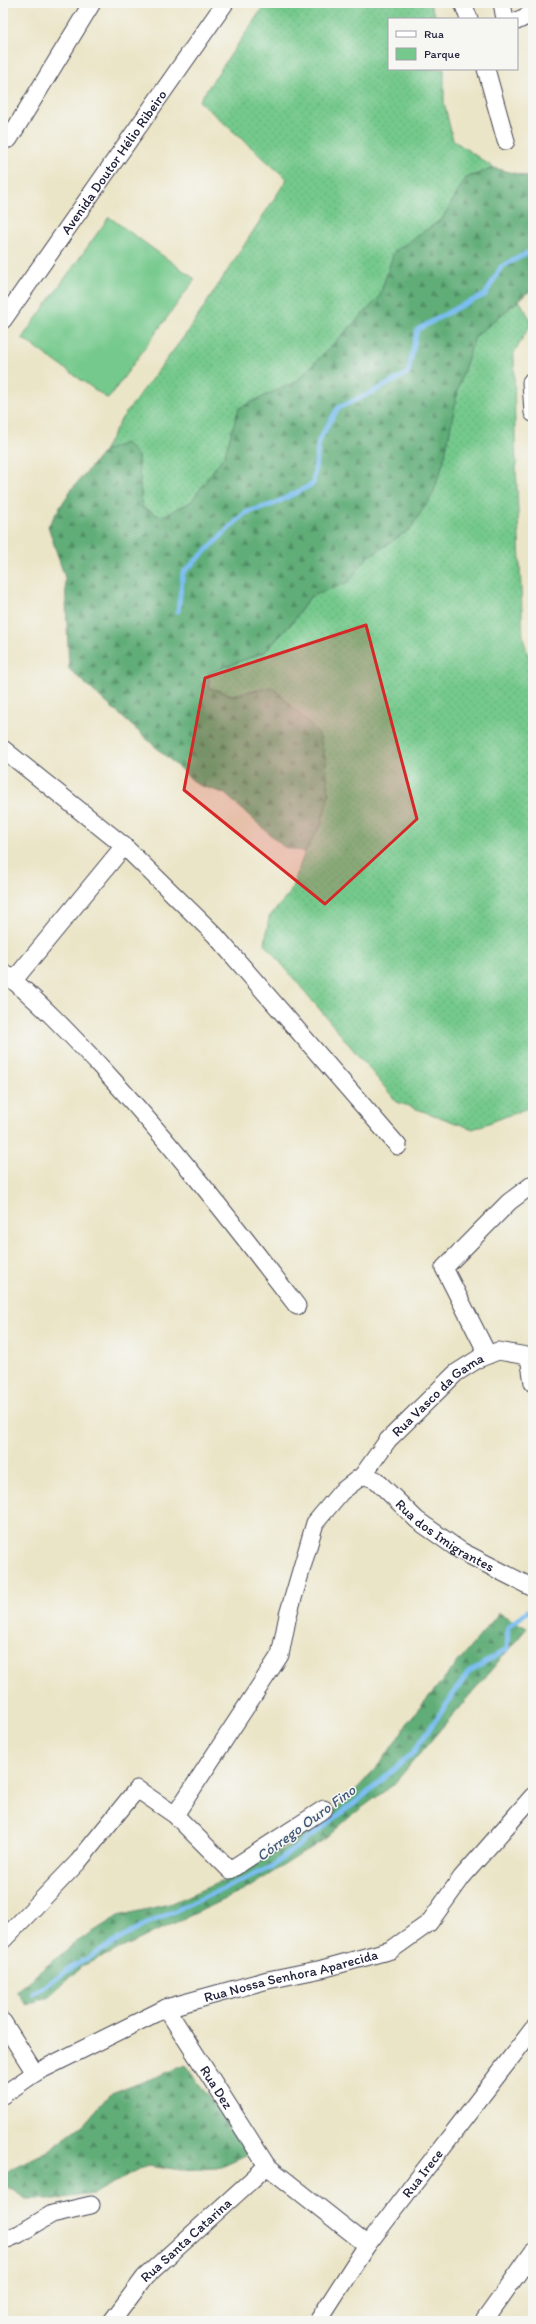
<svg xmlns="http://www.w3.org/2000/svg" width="536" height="2324" font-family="Itim,sans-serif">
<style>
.green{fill:url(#green-dots);stroke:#4c7664}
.forest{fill:url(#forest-firs);stroke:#41685a}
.pitch{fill:#75c98c;stroke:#4c7664}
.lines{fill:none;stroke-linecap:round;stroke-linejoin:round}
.stream{stroke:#7cbef1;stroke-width:5}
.minor-casing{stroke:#403f50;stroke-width:19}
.minor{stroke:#fff;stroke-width:17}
.marked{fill:#d62828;fill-opacity:0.2;stroke:#d62828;stroke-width:3;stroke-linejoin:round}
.labels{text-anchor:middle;stroke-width:3;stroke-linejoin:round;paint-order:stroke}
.street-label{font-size:14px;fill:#22223b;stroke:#f6f6f2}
.water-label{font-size:15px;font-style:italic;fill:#42597b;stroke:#f6f6f2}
</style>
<defs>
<pattern id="green-dots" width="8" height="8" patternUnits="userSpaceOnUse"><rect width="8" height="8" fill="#75c98c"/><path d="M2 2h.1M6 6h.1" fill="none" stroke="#65ac7a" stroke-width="1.8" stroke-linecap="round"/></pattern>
<pattern id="forest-firs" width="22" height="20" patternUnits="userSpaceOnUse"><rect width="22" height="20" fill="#60ad78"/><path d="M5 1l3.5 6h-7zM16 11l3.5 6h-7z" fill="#4f8c64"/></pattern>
</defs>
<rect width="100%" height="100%" fill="#f6f6f2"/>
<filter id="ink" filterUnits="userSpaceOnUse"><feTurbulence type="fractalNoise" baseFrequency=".025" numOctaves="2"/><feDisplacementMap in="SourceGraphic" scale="8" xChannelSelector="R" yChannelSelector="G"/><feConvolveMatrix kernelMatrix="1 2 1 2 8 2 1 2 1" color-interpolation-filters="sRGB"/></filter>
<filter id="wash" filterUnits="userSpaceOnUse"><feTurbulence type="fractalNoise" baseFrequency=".012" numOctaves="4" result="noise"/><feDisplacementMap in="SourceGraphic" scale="16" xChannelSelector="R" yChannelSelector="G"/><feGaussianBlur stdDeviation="0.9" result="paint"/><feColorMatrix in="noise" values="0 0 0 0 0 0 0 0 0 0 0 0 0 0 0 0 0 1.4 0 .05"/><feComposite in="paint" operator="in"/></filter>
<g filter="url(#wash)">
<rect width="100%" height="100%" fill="#ebe5c7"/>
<g class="green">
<polygon points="266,3 429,3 437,19 389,19 389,69 444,69 444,102 453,140 494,168 466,178 442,219 394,252 379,298 297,381 239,408 225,454 191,502 161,517 142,507 138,456 126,443 104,451 122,418 189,330 287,179 199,101"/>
<polygon points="519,300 532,322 514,353 515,437 523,638 533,671 533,1106 473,1129 397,1102 265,944 269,917 290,893 305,852 322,823 319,734 273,687 232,695 210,688 209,673 265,652 291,624 310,597 348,582 367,558 410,529 433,494 444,460 459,385 475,337"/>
</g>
<g class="forest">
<polygon points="494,168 533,178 533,290 527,293 475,337 459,385 444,460 433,494 410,529 367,558 348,582 310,597 291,624 265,652 209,673 210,688 232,695 273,687 319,734 326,761 329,795 322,823 305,852 284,847 224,793 198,785 69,669 65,578 48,526 71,490 104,451 126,443 138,456 142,508 161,517 191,502 225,454 239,408 297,381 379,298 394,252 442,219 466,178"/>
<polygon points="499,1613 527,1628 393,1785 352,1815 325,1839 245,1890 81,1967 49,1996 27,2005 16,1991 75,1943 118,1916 169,1904 220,1882 286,1847 345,1802 383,1760 411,1718"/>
<polygon points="186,2065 248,2154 217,2168 181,2170 148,2165 93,2194 55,2199 26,2199 3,2184 3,2176 12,2168 47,2151 84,2124 109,2095"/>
</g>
<polygon class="pitch" points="109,217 195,279 108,399 22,338"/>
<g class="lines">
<g class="stream">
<polyline points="178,611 183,573 245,513 274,504 313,484 319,440 338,408 377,390 408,373 417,330 458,307 485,295 501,267 533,250"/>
<polyline points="32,1994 63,1973 142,1926 271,1867 366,1794 413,1753 468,1673 507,1649 508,1627 533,1607"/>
</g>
</g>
</g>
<g filter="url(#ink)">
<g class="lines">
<g class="minor-casing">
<g id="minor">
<polyline points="463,3 469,19"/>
<polyline points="502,3 505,19"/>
<polyline points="517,21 533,13"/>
<polyline points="486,69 506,141"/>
<polyline points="9,139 92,3"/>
<path id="s1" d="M3 320 225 3"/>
<polyline points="533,380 531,382 533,413"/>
<polyline points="3,749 124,846 215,935 398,1146"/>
<path d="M3 972C38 1000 70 1034 101 1067 171 1143 234 1224 297 1306"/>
<polyline points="14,980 124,846"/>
<polyline points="488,1355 444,1268 509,1202 533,1184"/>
<polyline points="529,1357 533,1383"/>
<path id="s2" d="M363 1475 376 1480 417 1520 461 1551 533 1588"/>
<path id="s3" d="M175 1815 280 1655 288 1615 315 1523 341 1492 363 1475 388 1440 456 1373 478 1359 498 1351 533 1357"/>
<polyline points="3,1940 78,1862 137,1789 175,1815 230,1870 324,1809"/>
<path id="s4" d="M166 2008 267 2166 367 2245"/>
<polyline points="3,2022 35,2073"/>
<path id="s5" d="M3 2095 35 2073 166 2008 268 1980 322 1969 391 1950 429 1923 462 1877 533 1796"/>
<polyline points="3,2241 19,2234 52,2214 91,2205"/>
<path id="s6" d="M112 2321 145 2277 267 2166"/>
<path id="s7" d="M318 2321 367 2245 533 2029"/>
<polyline points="484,2321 533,2252"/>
</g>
</g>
<use href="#minor" class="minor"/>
</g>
</g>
<path class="marked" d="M366 625 417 819 325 904 184 790 205 678Z"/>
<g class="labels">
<g class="street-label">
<text dy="5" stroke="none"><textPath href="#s1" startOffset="193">Avenida Doutor Hélio Ribeiro</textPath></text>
<text dy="5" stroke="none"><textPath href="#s3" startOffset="507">Rua Vasco da Gama</textPath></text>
<text dy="5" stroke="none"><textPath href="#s2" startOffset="103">Rua dos Imigrantes</textPath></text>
<text dy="5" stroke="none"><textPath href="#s5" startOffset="314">Rua Nossa Senhora Aparecida</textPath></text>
<text dy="5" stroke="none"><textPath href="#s4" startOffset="94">Rua Dez</textPath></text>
<text dy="5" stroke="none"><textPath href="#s7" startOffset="181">Rua Irece</textPath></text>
<text dy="5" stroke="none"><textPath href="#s6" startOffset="110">Rua Santa Catarina</textPath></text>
</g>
<g class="water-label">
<text transform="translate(306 1823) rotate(-36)" y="5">Córrego Ouro Fino</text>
</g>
</g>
<rect width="536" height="2324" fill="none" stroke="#f6f6f2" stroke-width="16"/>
<rect x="388" y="18" width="130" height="52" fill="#f6f6f2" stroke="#a1a1a9"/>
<rect x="396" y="31" width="20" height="6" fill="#ffffff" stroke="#a1a1a9"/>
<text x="424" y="38" font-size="12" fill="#22223b">Rua</text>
<rect x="396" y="48" width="20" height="12" fill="#75c98c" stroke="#a1a1a9"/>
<text x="424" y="58" font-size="12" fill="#22223b">Parque</text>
</svg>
